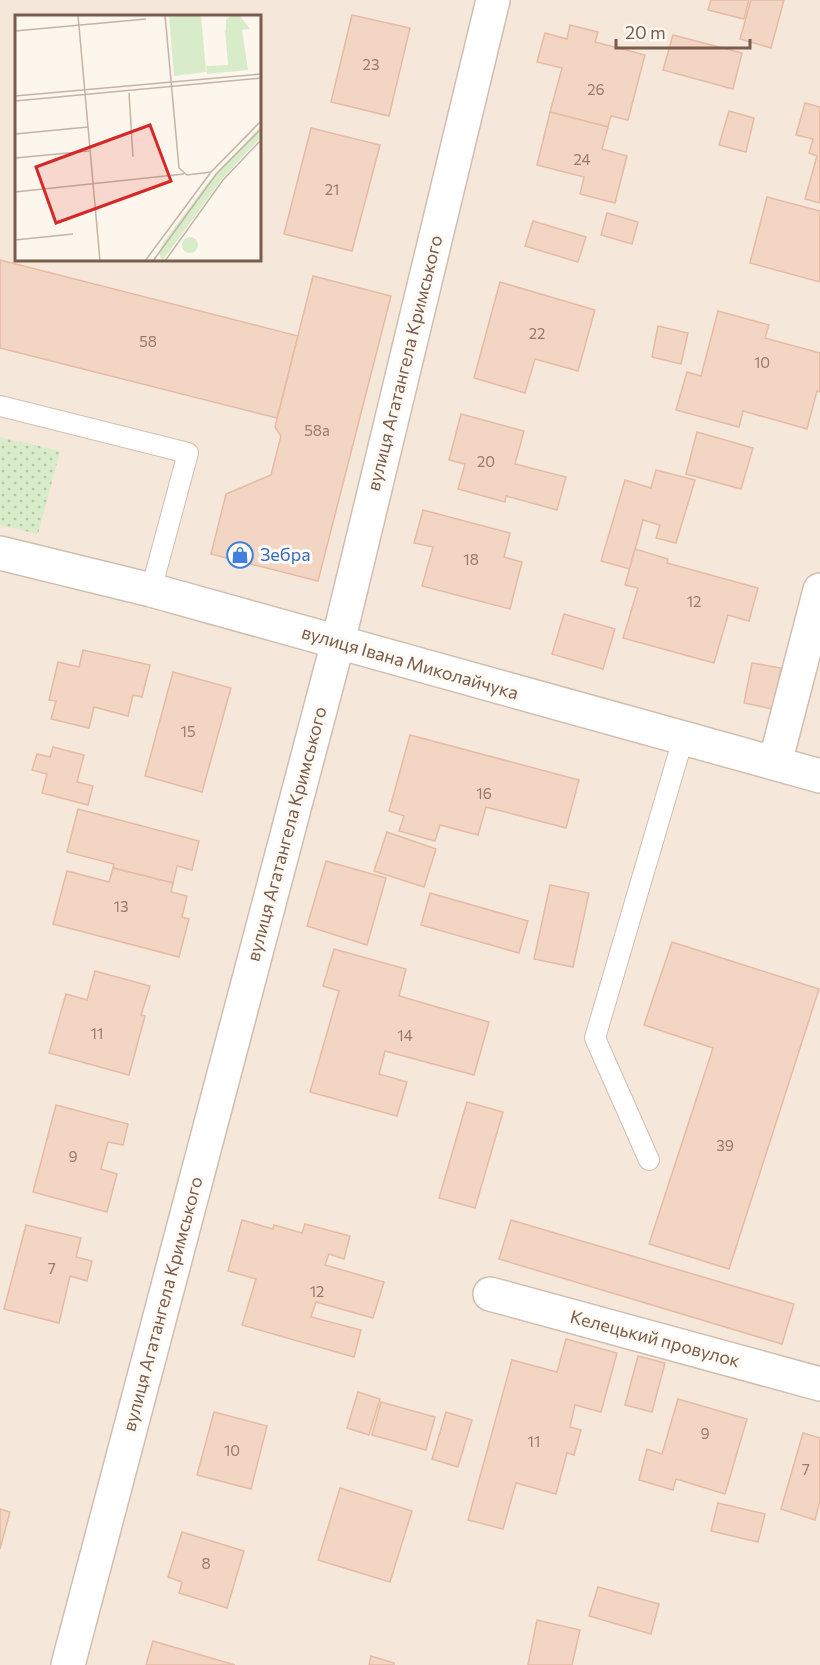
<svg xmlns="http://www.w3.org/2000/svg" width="820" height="1665" font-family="Commissioner,sans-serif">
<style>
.residential{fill:#f5e8da;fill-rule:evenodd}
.park{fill:url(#park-dots)}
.building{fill:#f3d5c3;stroke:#e6bba3;stroke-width:1.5}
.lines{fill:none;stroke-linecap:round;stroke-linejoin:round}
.lane-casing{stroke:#d1beb0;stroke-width:22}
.street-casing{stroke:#d1beb0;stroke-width:36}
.lane{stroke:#fff;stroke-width:20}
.street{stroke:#fff;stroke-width:33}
.labels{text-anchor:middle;stroke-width:6;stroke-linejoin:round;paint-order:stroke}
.number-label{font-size:15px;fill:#987a6a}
.street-label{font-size:18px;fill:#7a5c4d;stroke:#fffaf3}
.shop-label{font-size:18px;fill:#366cbe;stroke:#fffaf3;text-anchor:start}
.inset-road{fill:none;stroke:#c5b3a7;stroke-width:1.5}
.view{fill:#d62828;fill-opacity:0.15;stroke:#d62828;stroke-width:3}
.inset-edge{fill:none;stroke:#7a5c4d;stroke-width:3}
</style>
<defs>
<pattern id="park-dots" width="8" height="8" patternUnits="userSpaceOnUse" patternTransform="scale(1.5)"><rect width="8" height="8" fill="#d8ecc9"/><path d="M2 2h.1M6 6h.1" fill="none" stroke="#b4c2a5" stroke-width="1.8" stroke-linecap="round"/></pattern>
</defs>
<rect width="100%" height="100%" fill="#fdf6ec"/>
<path class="residential" d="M0 0H820V1665H0ZM16 16H260V260H16Z"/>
<polygon class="park" points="0,437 60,451 38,534 0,525"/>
<g class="building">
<polygon points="711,0 749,0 744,19 708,10"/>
<polygon points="751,0 784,0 771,48 740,39"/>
<polygon points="352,15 410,28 389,116 331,102"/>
<polygon points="570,25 598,32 595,42 645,55 628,120 611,116 608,127 550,112 562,68 537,62 545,33 567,39"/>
<polygon points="673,35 742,53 733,89 663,70"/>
<polygon points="805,103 820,107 820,203 805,199 817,156 809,153 813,139 796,135"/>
<polygon points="729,111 754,118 746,152 719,145"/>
<polygon points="550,112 608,127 602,149 627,156 615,203 580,194 584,177 537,165"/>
<polygon points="311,128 380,145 352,251 284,234"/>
<polygon points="767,197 820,211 820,282 750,263"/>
<polygon points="607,213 638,222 632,244 601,235"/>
<polygon points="533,221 586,237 578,262 525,246"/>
<polygon points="0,260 298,336 277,418 0,348"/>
<polygon points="313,276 391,296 318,581 211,554 226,494 271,475 281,436 275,427"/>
<polygon points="500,282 595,310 578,371 535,359 525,393 474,378"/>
<polygon points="718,311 769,325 765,338 820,353 820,392 817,391 807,429 743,411 739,427 676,410 687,372 701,376"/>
<polygon points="658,326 688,333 681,364 652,357"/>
<polygon points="461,414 524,431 515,464 566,477 557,510 506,496 505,502 458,489 465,464 449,460"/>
<polygon points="697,432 753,448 741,489 686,474"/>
<polygon points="656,470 695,480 676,543 656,538 660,525 643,520 630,569 601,561 625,480 651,488"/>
<polygon points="423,510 510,533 504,557 522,562 510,609 422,586 433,547 414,543"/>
<polygon points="635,549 668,559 667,563 758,588 749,621 728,615 714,663 623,638 638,588 625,585"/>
<polygon points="564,614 615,629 603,669 552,654"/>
<polygon points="83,650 150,665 142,697 133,695 128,716 94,707 89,728 51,719 56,701 49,700 58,662 79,667"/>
<polygon points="752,663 781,668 773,709 744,703"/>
<polygon points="173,672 231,688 202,792 145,776"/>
<polygon points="410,735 579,780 566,828 486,807 478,835 440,825 435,841 399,831 404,816 389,811"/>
<polygon points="53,747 84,755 77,782 93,786 88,805 42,793 47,774 32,770 37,754 50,757"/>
<polygon points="78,809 199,841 192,870 177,866 173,883 113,868 114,864 67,852"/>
<polygon points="387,832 436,849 424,887 374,871"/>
<polygon points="326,861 386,878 367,945 307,926"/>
<polygon points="113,868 173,883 171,892 187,896 182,917 189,919 179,957 53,924 67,871 109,882"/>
<polygon points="550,885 589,893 573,967 534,959"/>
<polygon points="430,893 528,921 519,953 421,925"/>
<polygon points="672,942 819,989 729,1269 649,1244 713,1048 644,1025"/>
<polygon points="334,949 406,969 399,996 489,1022 474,1075 385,1051 379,1074 407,1082 397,1116 310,1092 339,991 323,986"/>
<polygon points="95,971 150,986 141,1015 145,1016 129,1075 49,1053 66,994 87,1000"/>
<polygon points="467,1102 503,1112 475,1208 439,1198"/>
<polygon points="56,1105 128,1124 123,1145 108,1142 101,1169 117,1174 107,1212 33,1192"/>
<polygon points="242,1220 273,1229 274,1225 302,1233 305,1224 350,1236 344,1259 329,1254 325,1265 384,1282 373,1318 316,1302 311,1317 361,1330 354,1357 242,1325 256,1279 228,1271"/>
<polygon points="511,1220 794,1304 782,1344 499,1259"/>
<polygon points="26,1225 81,1238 76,1257 92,1261 87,1281 70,1276 59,1323 4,1309"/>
<polygon points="566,1339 617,1353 601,1412 575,1405 570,1427 581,1430 574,1455 567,1453 556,1494 516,1483 503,1529 468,1520 512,1360 557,1372"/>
<polygon points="638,1356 665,1363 652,1412 625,1405"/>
<polygon points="358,1392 380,1399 369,1435 347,1428"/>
<polygon points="678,1399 747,1419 725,1494 676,1479 673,1490 639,1480 647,1449 662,1454"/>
<polygon points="381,1402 435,1417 426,1450 372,1435"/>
<polygon points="214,1412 267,1426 251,1489 197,1475"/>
<polygon points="446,1412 472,1420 458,1467 432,1459"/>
<polygon points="803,1433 820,1438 820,1501 815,1520 781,1509"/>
<polygon points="340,1488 412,1511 390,1582 318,1560"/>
<polygon points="718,1503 765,1514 758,1542 711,1531"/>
<polygon points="0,1509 10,1512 0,1549"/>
<polygon points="182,1532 244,1551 227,1608 179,1593 182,1582 168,1577"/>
<polygon points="598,1587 659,1604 651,1634 589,1616"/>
<polygon points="537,1620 580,1630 572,1665 528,1665"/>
<polygon points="153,1641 235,1665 146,1665"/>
<polygon points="371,1656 394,1663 394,1665 369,1665"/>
</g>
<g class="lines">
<g class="lane-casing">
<g id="lane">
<polyline points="0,406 188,453 151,590"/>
<polyline points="649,1160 595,1038 683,739"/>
</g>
</g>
<g class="street-casing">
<g id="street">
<polyline points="0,553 151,590 820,776"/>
<polyline points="775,763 820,590"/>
<polyline points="490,1294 820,1384"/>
<polyline points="68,1665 338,642 493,0"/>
</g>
</g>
<use href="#lane" class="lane"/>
<use href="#street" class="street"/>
</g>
<defs>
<g id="shop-ring" transform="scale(1.35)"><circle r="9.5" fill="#fffaf3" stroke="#3f7fe0" stroke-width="1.5"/><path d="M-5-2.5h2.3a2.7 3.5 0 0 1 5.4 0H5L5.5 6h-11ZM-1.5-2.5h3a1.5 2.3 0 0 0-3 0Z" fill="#3f7fe0"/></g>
</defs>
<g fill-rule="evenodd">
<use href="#shop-ring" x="240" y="555"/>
</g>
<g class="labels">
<g class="number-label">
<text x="371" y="70">23</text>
<text x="596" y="95">26</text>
<text x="582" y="165">24</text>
<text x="332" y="195">21</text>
<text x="537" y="339">22</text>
<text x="148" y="347">58</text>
<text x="762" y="368">10</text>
<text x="317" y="436">58а</text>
<text x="486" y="467">20</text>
<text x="471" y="565">18</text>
<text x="694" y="607">12</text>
<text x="188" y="737">15</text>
<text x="484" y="799">16</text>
<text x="121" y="912">13</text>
<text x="97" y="1039">11</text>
<text x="405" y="1041">14</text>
<text x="725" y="1151">39</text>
<text x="73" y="1162">9</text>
<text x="52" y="1274">7</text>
<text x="317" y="1297">12</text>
<text x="705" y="1439">9</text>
<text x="534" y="1447">11</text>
<text x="232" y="1456">10</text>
<text x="806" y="1475">7</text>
<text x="206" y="1569">8</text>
</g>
<g class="street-label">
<text transform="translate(405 363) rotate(-76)" y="6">вулиця Агатангела Кримського</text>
<text transform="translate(410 663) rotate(16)" y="6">вулиця Івана Миколайчука</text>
<text transform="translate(287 834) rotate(-75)" y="6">вулиця Агатангела Кримського</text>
<text transform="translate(163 1304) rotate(-75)" y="6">вулиця Агатангела Кримського</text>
<text transform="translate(655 1339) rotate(15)" y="6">Келецький провулок</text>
</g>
<g class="shop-label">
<text x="260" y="561">Зебра</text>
</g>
</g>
<g transform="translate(15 15)">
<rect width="246" height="246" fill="#fdf6ec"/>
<path d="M154 0H186L191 57 159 61ZM210 15H227L233 55 192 59 191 51 213 50Z" fill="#d8ecc9"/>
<path d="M215 0H224L235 14 211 17V5ZM246 111V122L207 164 147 246 144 238 148 228 191 170ZM167 230a8 8 0 1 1 16 0a8 8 0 1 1-16 0Z" fill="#d8ecc9"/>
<path class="inset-road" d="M63 0 85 246M150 0 164 153 172 160 196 157M0 16 131 4M114 78 118 142M0 81 246 59M0 86 246 63M0 119 73 112M0 143 74 136M0 177 169 159M0 225 58 219M130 246 196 157 246 106M138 246 202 158 246 114M150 246 208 165 246 125"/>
<path class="view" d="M135 110 156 166 41 208 21 152Z"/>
<rect width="246" height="246" class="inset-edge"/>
</g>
<path d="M616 39v9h134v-9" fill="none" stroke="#7a5c4d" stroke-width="3"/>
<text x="625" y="39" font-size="18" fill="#7a5c4d" stroke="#fffaf3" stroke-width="4.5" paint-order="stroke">20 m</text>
</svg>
